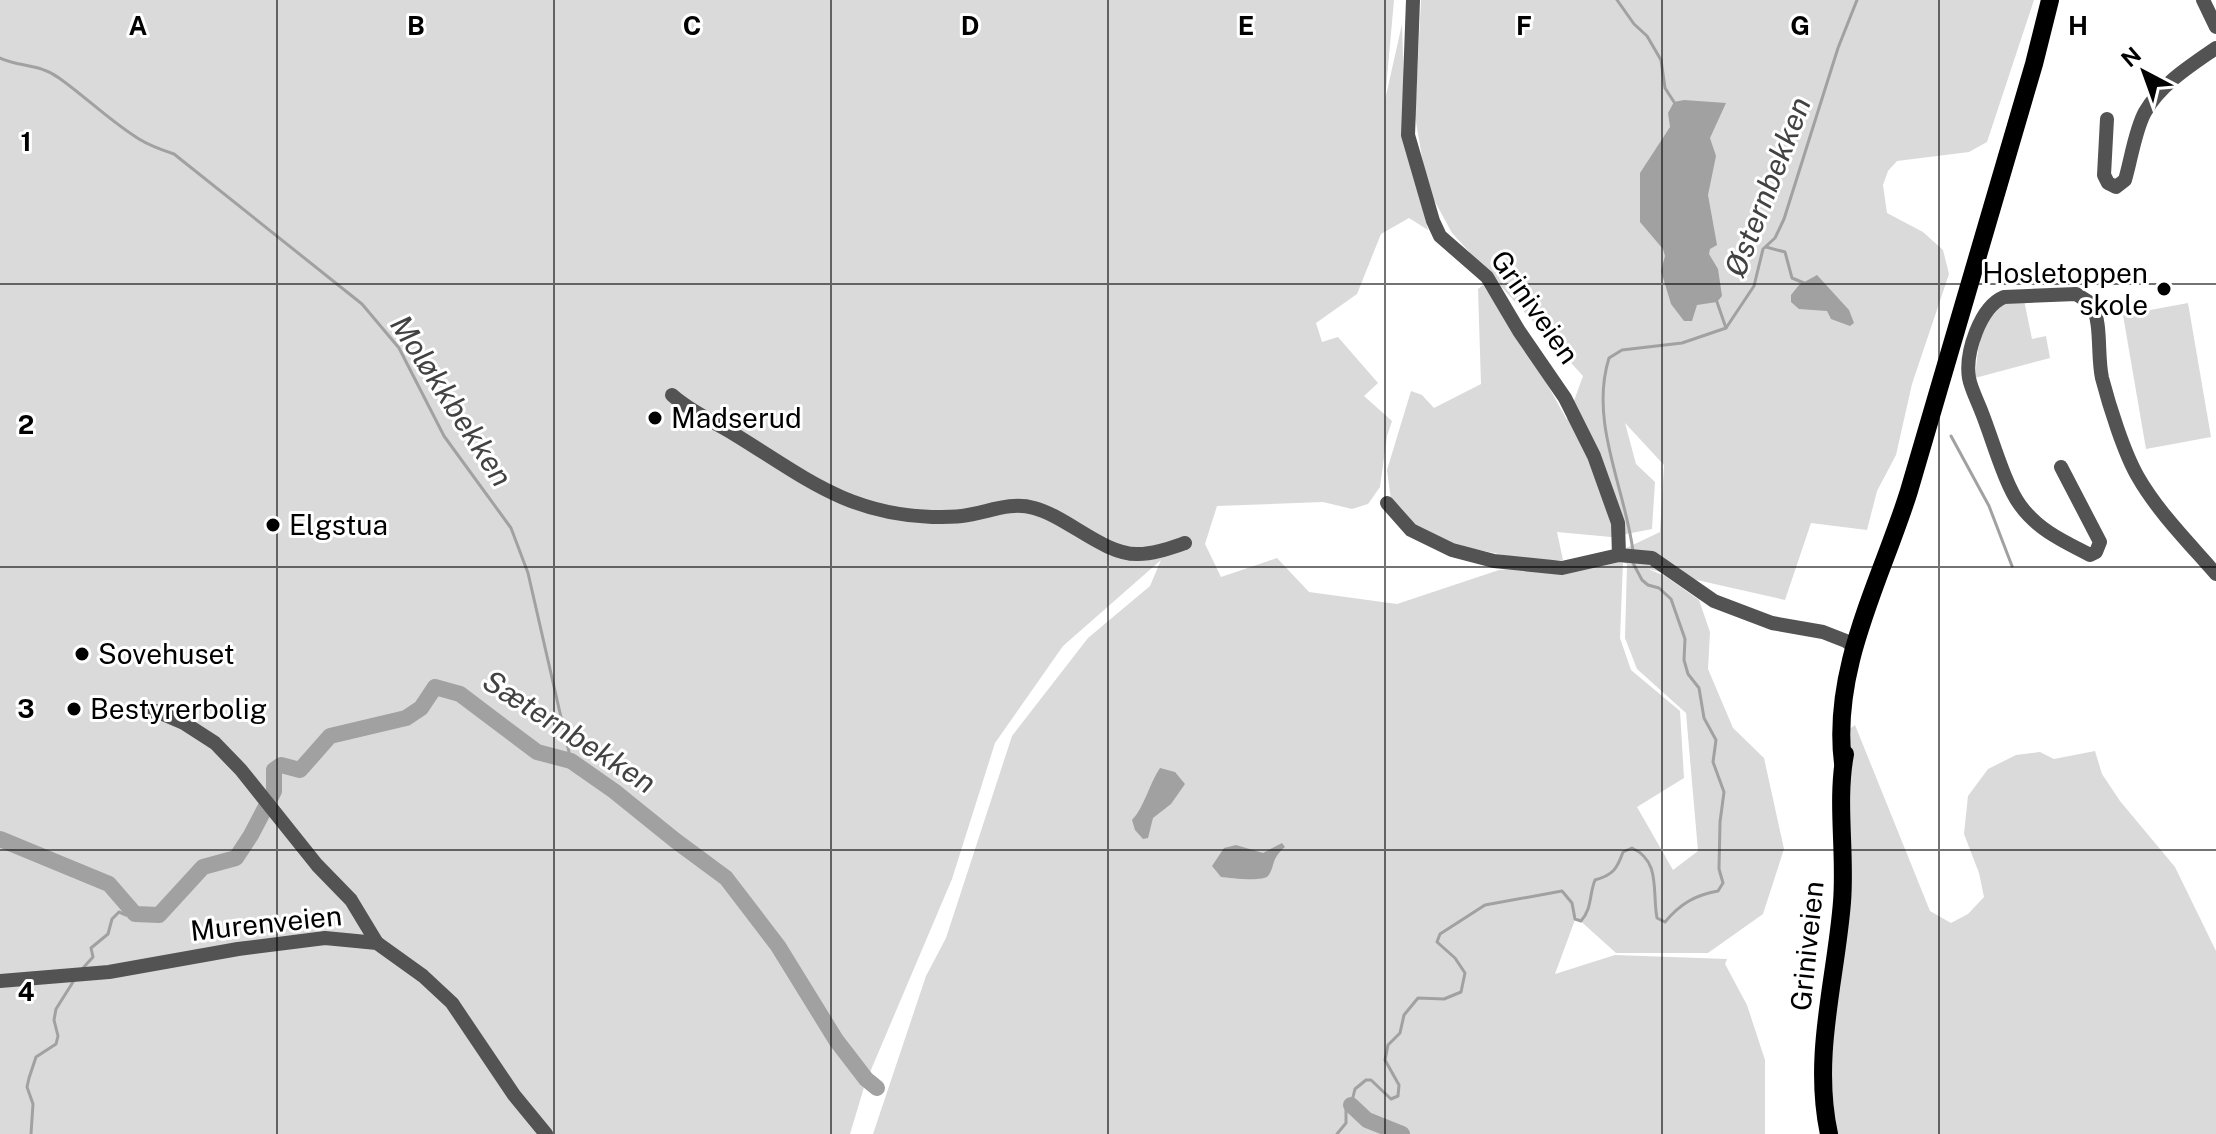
<svg xmlns="http://www.w3.org/2000/svg" width="2216" height="1134" font-family="'Public Sans',sans-serif">
<style>
.green{fill:#dadada;fill-rule:evenodd}
.water{fill:#a1a1a1}
.lines{fill:none;stroke-linecap:round;stroke-linejoin:round}
.stream{stroke:#a1a1a1;stroke-width:3}
.river{stroke:#a1a1a1;stroke-width:16}
.minor{stroke:#535353;stroke-width:14}
.major{stroke:#000;stroke-width:18}
.grid{fill:none;stroke:#000;stroke-width:2;stroke-opacity:0.55}
.poi-dot{fill:#000;stroke:#fff;stroke-width:3}
.labels{text-anchor:middle;stroke-width:6;stroke-linejoin:round;paint-order:stroke}
.poi-label{font-size:28px;fill:#000;stroke:#fff;text-anchor:start}
.street-label{font-size:28px;fill:#000;stroke:#fff}
.water-label{font-size:30px;font-style:italic;fill:#424242;stroke:#fff}
.grid-label{font-size:26px;text-anchor:middle;font-weight:bold;fill:#000;stroke:#fff;stroke-width:6;stroke-linejoin:round;paint-order:stroke}
</style>
<rect width="100%" height="100%" fill="#fff"/>
<g class="green">
<path d="M0 0H1394L1385 100 1402 24 1406 146 1428 230 1409 218 1381 234 1357 294 1316 323 1322 342 1338 337 1378 383 1364 396 1392 421 1387 436 1380 487 1368 504 1352 509 1323 502 1217 506 1205 544 1221 577 1277 558 1309 592 1397 604 1499 570 1593 564 1660 532 1664 465 1625 423 1636 464 1655 482 1652 529 1611 537 1557 532 1563 560H1528L1450 544 1416 529 1391 500 1387 470 1411 391 1422 395 1434 408 1481 384 1478 289 1483 285 1537 366 1567 420 1583 376 1452 233 1427 187 1415 116 1421 0H2034L1987 142 1969 152 1897 161 1888 171 1883 185 1887 213 1923 232 1943 250 1949 274 1912 384 1896 455 1877 491 1867 530 1811 523 1785 600 1648 569 1665 576 1699 600 1710 632 1708 669 1733 728 1764 758 1784 849 1763 914 1708 953H1616L1576 917 1555 974 1615 955 1727 959 1725 964 1747 1005 1765 1060V1134H873L926 976 946 938 1012 736 1088 638 1150 586 1161 560 1063 646 995 743 952 879 865 1084 850 1134H0ZM1623 562 1627 564 1625 638 1637 669 1686 713 1698 851 1673 870 1637 807 1684 778 1680 711 1631 670 1620 638Z"/>
<path d="M2024 300 2032 339 2046 336 2050 358 1975 378C1978 355 1978 313 2005 303 2010 301 2018 301 2024 300Z"/>
<polygon points="2188,303 2211,437 2146,449 2123,315"/>
<polygon points="1855,725 1930,911 1951,923 1968,914 1984,897 1979,873 1964,834 1968,796 1988,769 2016,755 2040,752 2054,759 2095,751 2102,774 2120,801 2175,867 2216,951 2216,1134 1829,1134 1826,1112 1848,730"/>
</g>
<g class="water">
<polygon points="1684,100 1726,103 1710,138 1716,156 1708,195 1717,245 1710,249 1709,254 1718,269 1722,296 1717,302 1697,305 1692,321 1684,321 1671,304 1661,271 1665,256 1663,249 1640,222 1640,173 1670,127 1668,113 1674,102"/>
<polygon points="1817,275 1849,310 1854,323 1850,326 1831,319 1827,311 1799,309 1791,302 1791,295 1799,285"/>
<path d="M1160 768 1175 772 1185 784 1171 804 1153 818 1148 838 1143 839 1135 830 1132 820C1145 806 1149 784 1160 768Z"/>
<path d="M1282 843 1285 847C1270 860 1276 865 1268 876 1263 882 1230 878 1221 877L1212 866 1224 848 1236 845 1263 853Z"/>
</g>
<g class="lines">
<g class="stream">
<polyline points="1617,0 1634,24 1647,36 1661,60 1665,88 1674,102"/>
<path d="M0 58C19 67 41 64 59 78 86 97 111 122 139 139 150 146 162 150 174 154L362 304 399 348 444 436 511 528 528 573 571 761"/>
<polyline points="1766,247 1785,252 1792,278 1804,283"/>
<polyline points="1717,302 1726,328"/>
<polyline points="1951,436 1989,506 2012,566"/>
<path d="M1633 551C1625 488 1589 422 1609 358L1622 350 1682 343 1726 328 1754 286 1763 249 1775 238 1784 219 1838 48 1857 0"/>
<polyline points="83,968 93,957 91,948 108,934 112,919 119,912 126,915 135,914"/>
<polyline points="31,1134 33,1104 27,1087 29,1078 36,1057 56,1044 58,1036 54,1020 56,1009 73,982"/>
<path d="M1337 1134 1346 1123V1106L1351 1105 1355 1089 1366 1080H1371L1391 1099 1398 1096 1399 1085 1385 1060 1388 1045 1400 1033 1404 1015 1418 998 1444 999 1461 992 1465 973 1455 958 1437 942 1440 934 1485 905 1562 891 1572 903 1575 919 1581 921C1592 909 1589 895 1595 880 1613 875 1617 869 1623 852L1632 848C1661 861 1652 892 1657 918L1665 922C1680 904 1695 895 1718 891L1723 883 1719 869 1720 822 1724 792 1713 762 1716 740 1704 718 1699 688 1688 674 1684 660 1685 639 1671 599 1659 588 1648 585 1642 580 1633 563"/>
</g>
<g class="river">
<polyline points="0,839 109,884 135,914 159,915 203,867 236,858 251,835 274,791 274,770 281,765 300,770 330,736 406,718 421,708 435,687 460,694 537,752 571,761 614,791 676,841 726,878 778,946 836,1040 866,1079 877,1088"/>
<polyline points="1351,1105 1367,1120 1402,1134"/>
</g>
<g class="minor">
<polyline points="1413,0 1408,135 1433,221 1440,236 1487,277 1519,331 1565,398 1594,456 1618,523 1619,555"/>
<polyline points="2203,0 2216,27"/>
<path d="M2107 119 2104 175 2108 183 2116 187 2125 180C2131 160 2135 130 2145 112 2161 84 2190 66 2216 48"/>
<path d="M672 395C691 412 713 421 734 434 803 476 846 514 932 517 942 517 953 517 962 516 987 513 1009 501 1034 508 1068 517 1104 555 1138 554 1154 554 1170 548 1185 543"/>
<path d="M2061 467 2100 542 2096 552 2090 555C2063 541 2038 530 2020 505 2005 485 1992 438 1982 413 1978 402 1971 389 1969 378 1965 353 1980 307 2004 297L2076 294 2092 304C2102 325 2097 354 2102 378 2109 405 2124 453 2138 477 2158 512 2190 544 2216 574"/>
<polyline points="1387,503 1411,530 1452,550 1494,561 1562,568 1619,555 1652,558 1714,601 1772,623 1823,632 1846,641 1855,648"/>
<polyline points="109,712 156,711 184,723 215,743 241,770 317,865 351,900 377,943"/>
<polyline points="0,981 109,972 238,949 325,938 377,943 423,976 452,1003 514,1095 546,1134"/>
</g>
<g class="major">
<path d="M1843 763C1831 668 1882 578 1909 491L2034 64 2050 0"/>
<path d="M1829 1134C1812 1056 1836 979 1842 902 1846 853 1836 802 1845 754"/>
</g>
</g>
<path class="grid" d="M277 0V1134M554 0V1134M831 0V1134M1108 0V1134M1385 0V1134M1662 0V1134M1939 0V1134M0 284H2216M0 567H2216M0 850H2216"/>
<g class="poi-dot">
<circle cx="2164" cy="289" r="8"/>
<circle cx="655" cy="418" r="8"/>
<circle cx="273" cy="525" r="8"/>
<circle cx="82" cy="654" r="8"/>
<circle cx="74" cy="709" r="8"/>
</g>
<g class="labels">
<g class="poi-label">
<text x="2148" y="283" text-anchor="end">Hosletoppen<tspan x="2148" dy="32">skole</tspan></text>
<text x="671" y="428">Madserud</text>
<text x="289" y="535">Elgstua</text>
<text x="98" y="664">Sovehuset</text>
<text x="90" y="719">Bestyrerbolig</text>
</g>
<g class="street-label">
<text transform="translate(1535 307) rotate(55)" y="10">Griniveien</text>
<text transform="translate(266 923) rotate(-6)" y="10">Murenveien</text>
<text transform="translate(1807 946) rotate(-84)" y="10">Griniveien</text>
</g>
<g class="water-label">
<text transform="translate(1768 187) rotate(-69)" y="10">Østernbekken</text>
<text transform="translate(451 401) rotate(57)" y="10">Moløkkbekken</text>
<text transform="translate(569 732) rotate(33)" y="10">Sæternbekken</text>
</g>
</g>
<g class="grid-label">
<text x="138" y="35">A</text>
<text x="416" y="35">B</text>
<text x="692" y="35">C</text>
<text x="970" y="35">D</text>
<text x="1246" y="35">E</text>
<text x="1524" y="35">F</text>
<text x="1800" y="35">G</text>
<text x="2078" y="35">H</text>
<text x="26" y="151">1</text>
<text x="26" y="434">2</text>
<text x="26" y="718">3</text>
<text x="26" y="1001">4</text>
</g>
<g transform="translate(2144 72) rotate(319)" stroke="#ffffff" stroke-width="6" paint-order="stroke">
<path d="M0-6L14 30L0 20L-14 30Z" fill="#000000"/>
<text y="-12" font-size="22" font-weight="bold" text-anchor="middle" fill="#000000">N</text>
</g>
</svg>
